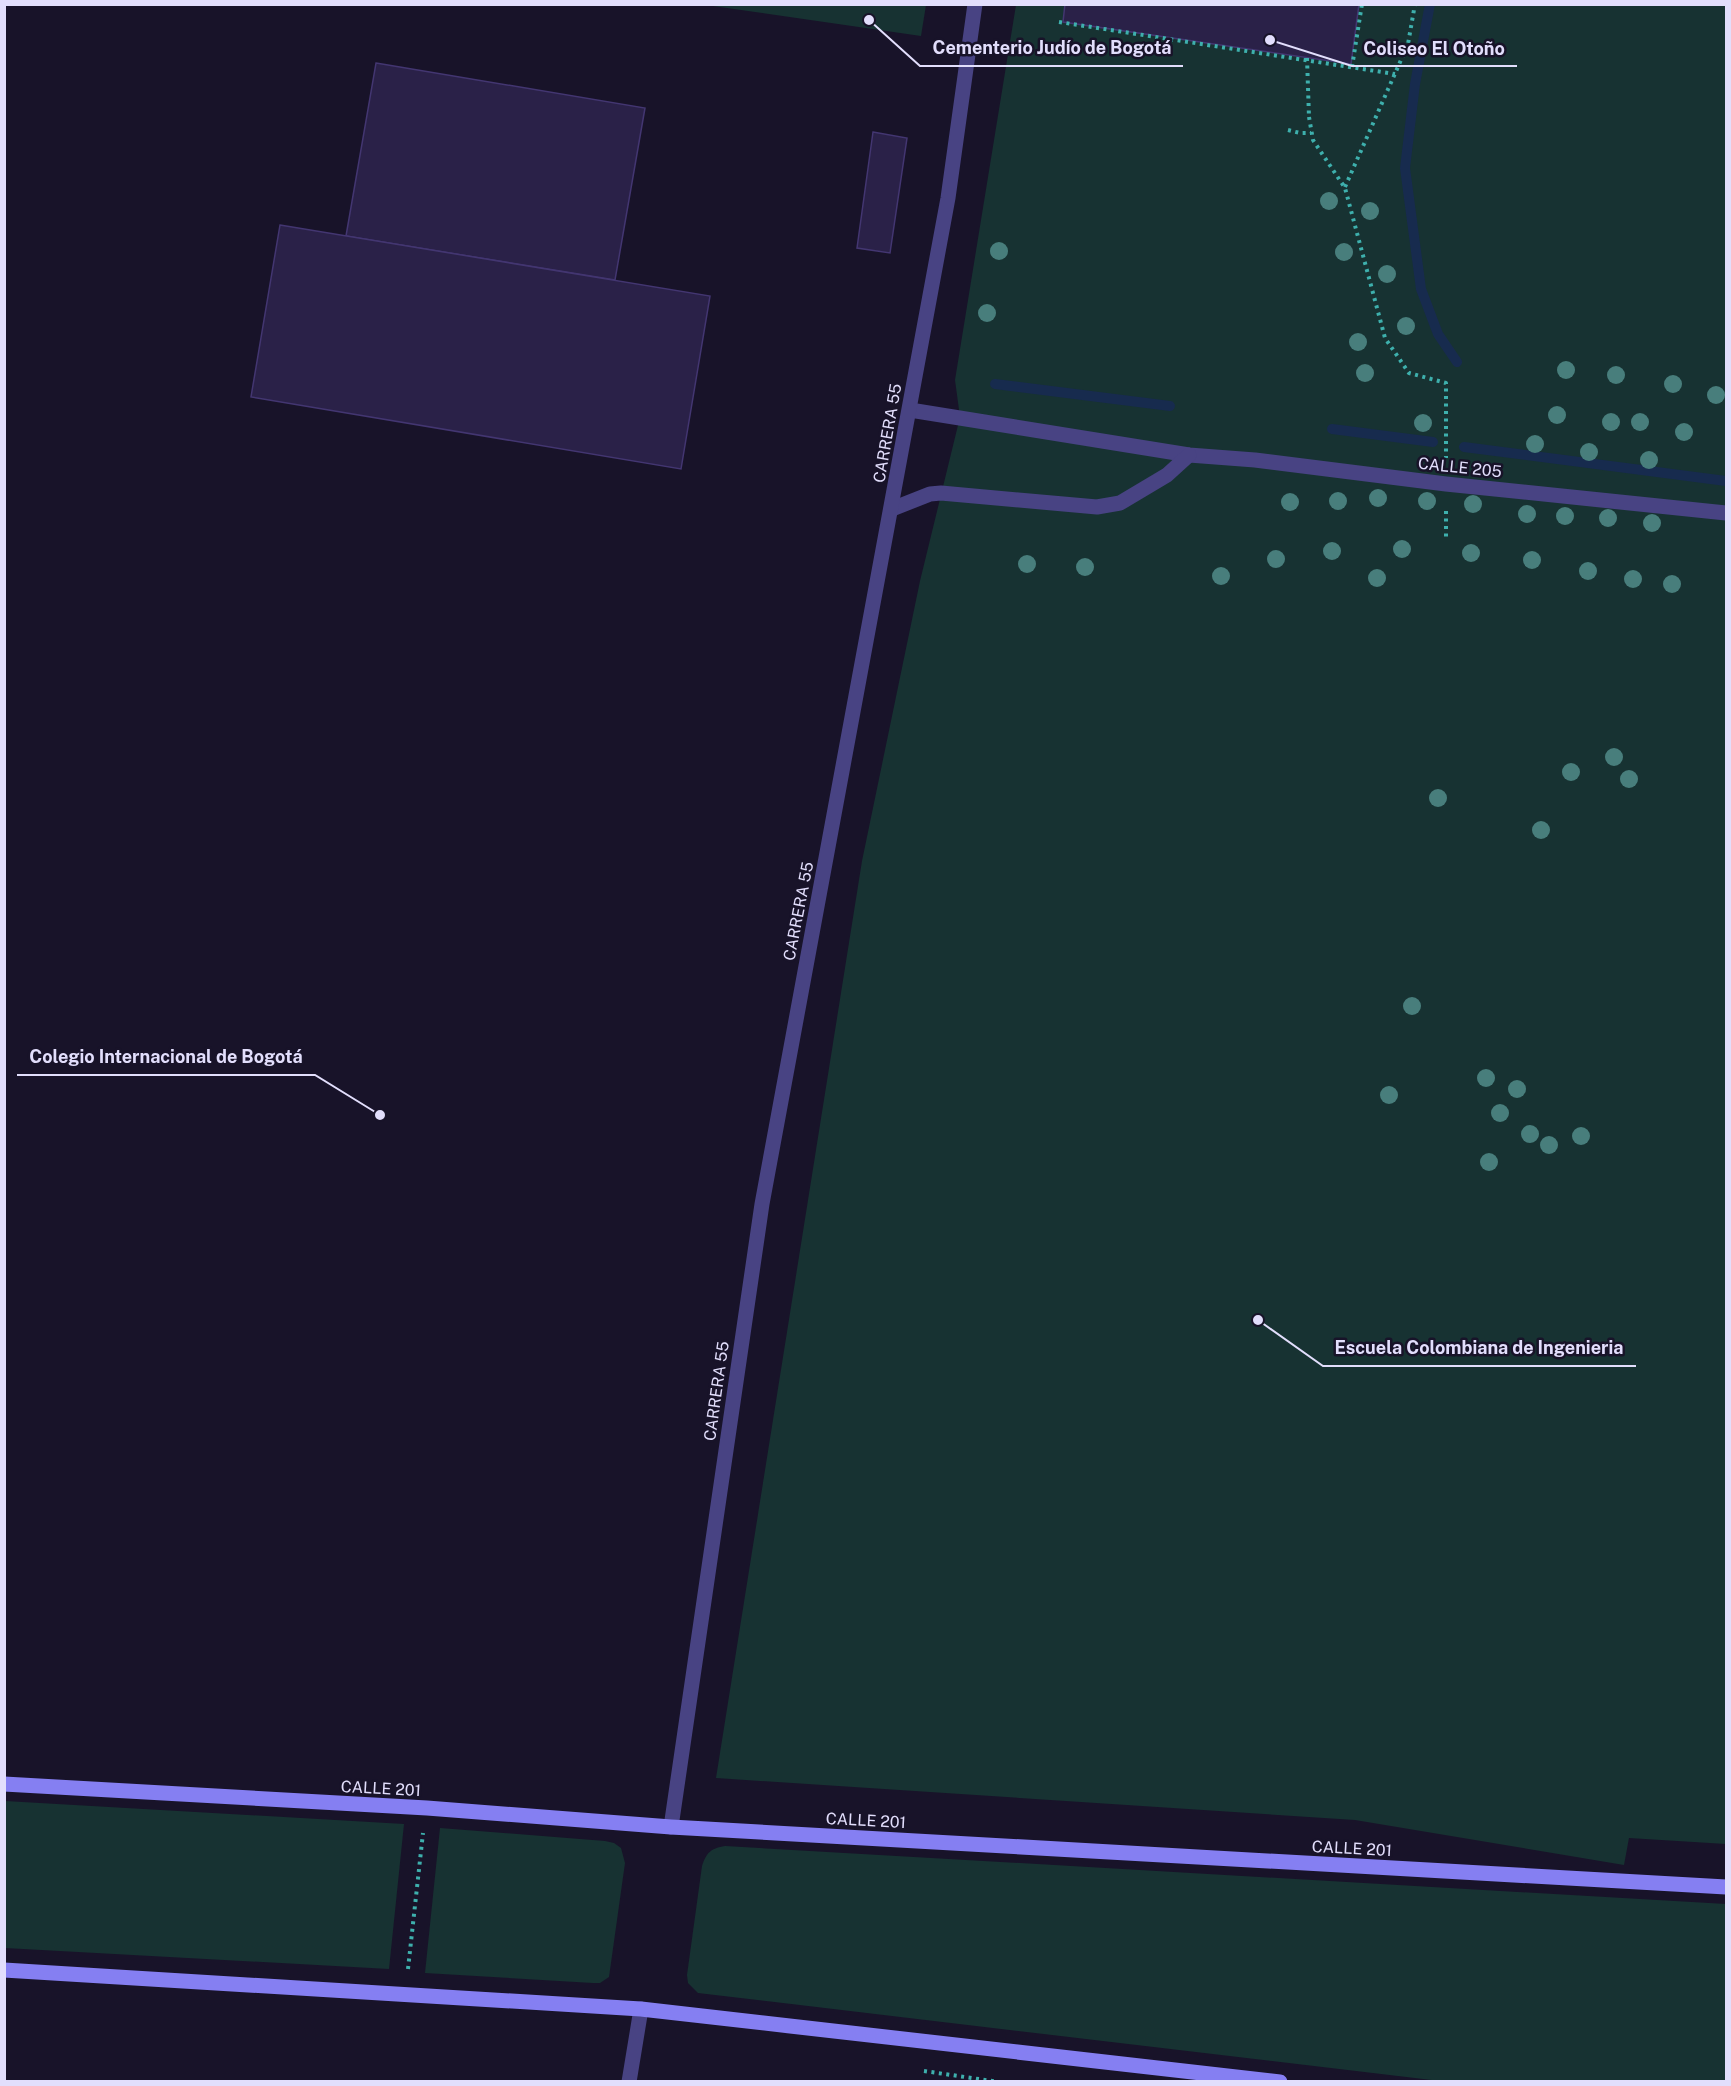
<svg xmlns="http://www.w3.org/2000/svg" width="1731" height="2086" font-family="'Public Sans',sans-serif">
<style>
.green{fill:#173232}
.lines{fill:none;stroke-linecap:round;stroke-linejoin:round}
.stream{stroke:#172b4e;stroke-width:10}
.building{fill:#2a2148;stroke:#433671;stroke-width:1.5}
.path{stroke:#3eb0ad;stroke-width:4;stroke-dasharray:3 4.5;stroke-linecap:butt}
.service{stroke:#484383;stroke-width:15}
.minor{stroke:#484383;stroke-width:15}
.secondary{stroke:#857ff2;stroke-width:15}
.path-bridge{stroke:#3eb0ad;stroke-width:4;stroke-dasharray:3 4.5;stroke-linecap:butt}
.tree{fill:#487e7c}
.labels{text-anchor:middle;stroke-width:5;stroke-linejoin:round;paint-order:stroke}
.street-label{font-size:16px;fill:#e2defc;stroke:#181329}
.leader{fill:none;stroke:#e2defc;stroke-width:2}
.callout-dot{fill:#e2defc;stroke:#181329;stroke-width:2}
.callout-label{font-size:18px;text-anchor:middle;font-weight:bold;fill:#e2defc;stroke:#181329;stroke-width:5;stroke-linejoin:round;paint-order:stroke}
</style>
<rect width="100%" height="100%" fill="#181329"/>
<g class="green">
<polygon points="706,5 926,5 921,36"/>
<polygon points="1016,5 1726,5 1726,1844 1629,1838 1624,1865 1355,1820 716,1778 862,861 920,581 960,417 955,380"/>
<polygon points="5,1801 404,1824 389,1969 5,1948"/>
<polygon points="440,1828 605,1841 614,1843 621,1848 625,1863 609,1977 600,1983 593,1983 425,1973"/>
<path d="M725 1846 1726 1904V2081H1440L698 1993 688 1983 687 1975 702 1866C706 1853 711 1848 725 1846Z"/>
</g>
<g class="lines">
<g class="stream">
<polyline points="1430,4 1415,84 1405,168 1421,289 1438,334 1457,362"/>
<polyline points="995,384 1170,406"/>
<polyline points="1332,429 1433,442"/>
<polyline points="1464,447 1726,481"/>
</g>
</g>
<g class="building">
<polygon points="1065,4 1359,4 1351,64 1063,22"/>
<polygon points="376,63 645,108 615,280 346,236"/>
<polygon points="873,132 907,138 890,253 857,248"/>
<polygon points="280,225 710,296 681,469 251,397"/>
</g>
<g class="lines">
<g class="path">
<polyline points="1059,22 1395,74"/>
<polyline points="1352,67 1362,4"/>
<polyline points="1309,117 1313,140 1345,188 1385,338 1409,373 1446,383 1446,458"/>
<polyline points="1288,130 1300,133 1311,133"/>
<polyline points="1345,187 1408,44 1415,4"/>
<polyline points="1446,511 1446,537"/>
<polyline points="408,1969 423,1833"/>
<polyline points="924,2071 999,2082"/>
</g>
<g class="service">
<polyline points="910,410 1189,455 1255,460 1446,484 1726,513"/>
<polyline points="892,509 930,494 941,493 1097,507 1120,503 1167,475 1189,455"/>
<polyline points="629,2082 641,2009"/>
</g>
<polyline class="minor" points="671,1827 762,1204 948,198 975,4"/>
<g class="secondary">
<polyline points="4,1784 427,1808 671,1827 1726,1887"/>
<polyline points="4,1970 641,2009 1280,2082"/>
</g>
<polyline class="path-bridge" points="1307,58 1309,117"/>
</g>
<g class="tree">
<circle cx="1329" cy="201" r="9"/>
<circle cx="1370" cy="211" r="9"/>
<circle cx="999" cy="251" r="9"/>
<circle cx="1344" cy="252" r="9"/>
<circle cx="1387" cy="274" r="9"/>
<circle cx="987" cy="313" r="9"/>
<circle cx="1406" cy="326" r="9"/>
<circle cx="1358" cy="342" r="9"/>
<circle cx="1566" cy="370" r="9"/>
<circle cx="1365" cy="373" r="9"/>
<circle cx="1616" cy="375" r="9"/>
<circle cx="1673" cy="384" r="9"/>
<circle cx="1716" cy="395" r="9"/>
<circle cx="1557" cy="415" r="9"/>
<circle cx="1611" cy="422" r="9"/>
<circle cx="1640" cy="422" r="9"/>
<circle cx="1423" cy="423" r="9"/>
<circle cx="1684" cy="432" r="9"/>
<circle cx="1535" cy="444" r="9"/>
<circle cx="1589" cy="452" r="9"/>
<circle cx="1649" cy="460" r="9"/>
<circle cx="1378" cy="498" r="9"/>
<circle cx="1338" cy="501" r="9"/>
<circle cx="1427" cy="501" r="9"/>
<circle cx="1290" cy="502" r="9"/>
<circle cx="1473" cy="504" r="9"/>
<circle cx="1527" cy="514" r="9"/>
<circle cx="1565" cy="516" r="9"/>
<circle cx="1608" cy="518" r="9"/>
<circle cx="1652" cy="523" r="9"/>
<circle cx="1402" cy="549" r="9"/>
<circle cx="1332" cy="551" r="9"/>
<circle cx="1471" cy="553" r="9"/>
<circle cx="1276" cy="559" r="9"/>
<circle cx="1532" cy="560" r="9"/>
<circle cx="1027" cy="564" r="9"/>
<circle cx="1085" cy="567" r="9"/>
<circle cx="1588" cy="571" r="9"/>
<circle cx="1221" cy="576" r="9"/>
<circle cx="1377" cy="578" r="9"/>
<circle cx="1633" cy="579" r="9"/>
<circle cx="1672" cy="584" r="9"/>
<circle cx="1614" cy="757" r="9"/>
<circle cx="1571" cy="772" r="9"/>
<circle cx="1629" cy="779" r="9"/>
<circle cx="1438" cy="798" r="9"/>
<circle cx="1541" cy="830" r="9"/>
<circle cx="1412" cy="1006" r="9"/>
<circle cx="1486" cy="1078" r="9"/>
<circle cx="1517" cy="1089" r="9"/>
<circle cx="1389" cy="1095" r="9"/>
<circle cx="1500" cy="1113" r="9"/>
<circle cx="1530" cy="1134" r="9"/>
<circle cx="1581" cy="1136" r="9"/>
<circle cx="1549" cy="1145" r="9"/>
<circle cx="1489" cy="1162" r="9"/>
</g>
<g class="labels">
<g class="street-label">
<text transform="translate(887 433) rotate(-80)" y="6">CARRERA 55</text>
<text transform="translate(1460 467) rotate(6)" y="6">CALLE 205</text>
<text transform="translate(798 911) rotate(-79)" y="6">CARRERA 55</text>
<text transform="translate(716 1391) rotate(-82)" y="6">CARRERA 55</text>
<text transform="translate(381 1788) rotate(3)" y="6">CALLE 201</text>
<text transform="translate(866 1820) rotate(3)" y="6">CALLE 201</text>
<text transform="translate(1352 1848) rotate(3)" y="6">CALLE 201</text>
</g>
</g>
<path class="leader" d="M869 20L920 66H1183M1270 40L1352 66H1517M380 1115L315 1075H17M1258 1320L1323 1366H1636"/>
<g class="callout-dot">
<circle cx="869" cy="20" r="6"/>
<circle cx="1270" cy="40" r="6"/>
<circle cx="380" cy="1115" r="6"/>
<circle cx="1258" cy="1320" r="6"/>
</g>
<g class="callout-label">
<text x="1052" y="54">Cementerio Judío de Bogotá</text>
<text x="1434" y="55">Coliseo El Otoño</text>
<text x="166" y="1063">Colegio Internacional de Bogotá</text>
<text x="1479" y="1354">Escuela Colombiana de Ingenieria</text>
</g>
<rect width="1731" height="2086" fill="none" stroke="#e2defc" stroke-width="12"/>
</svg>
